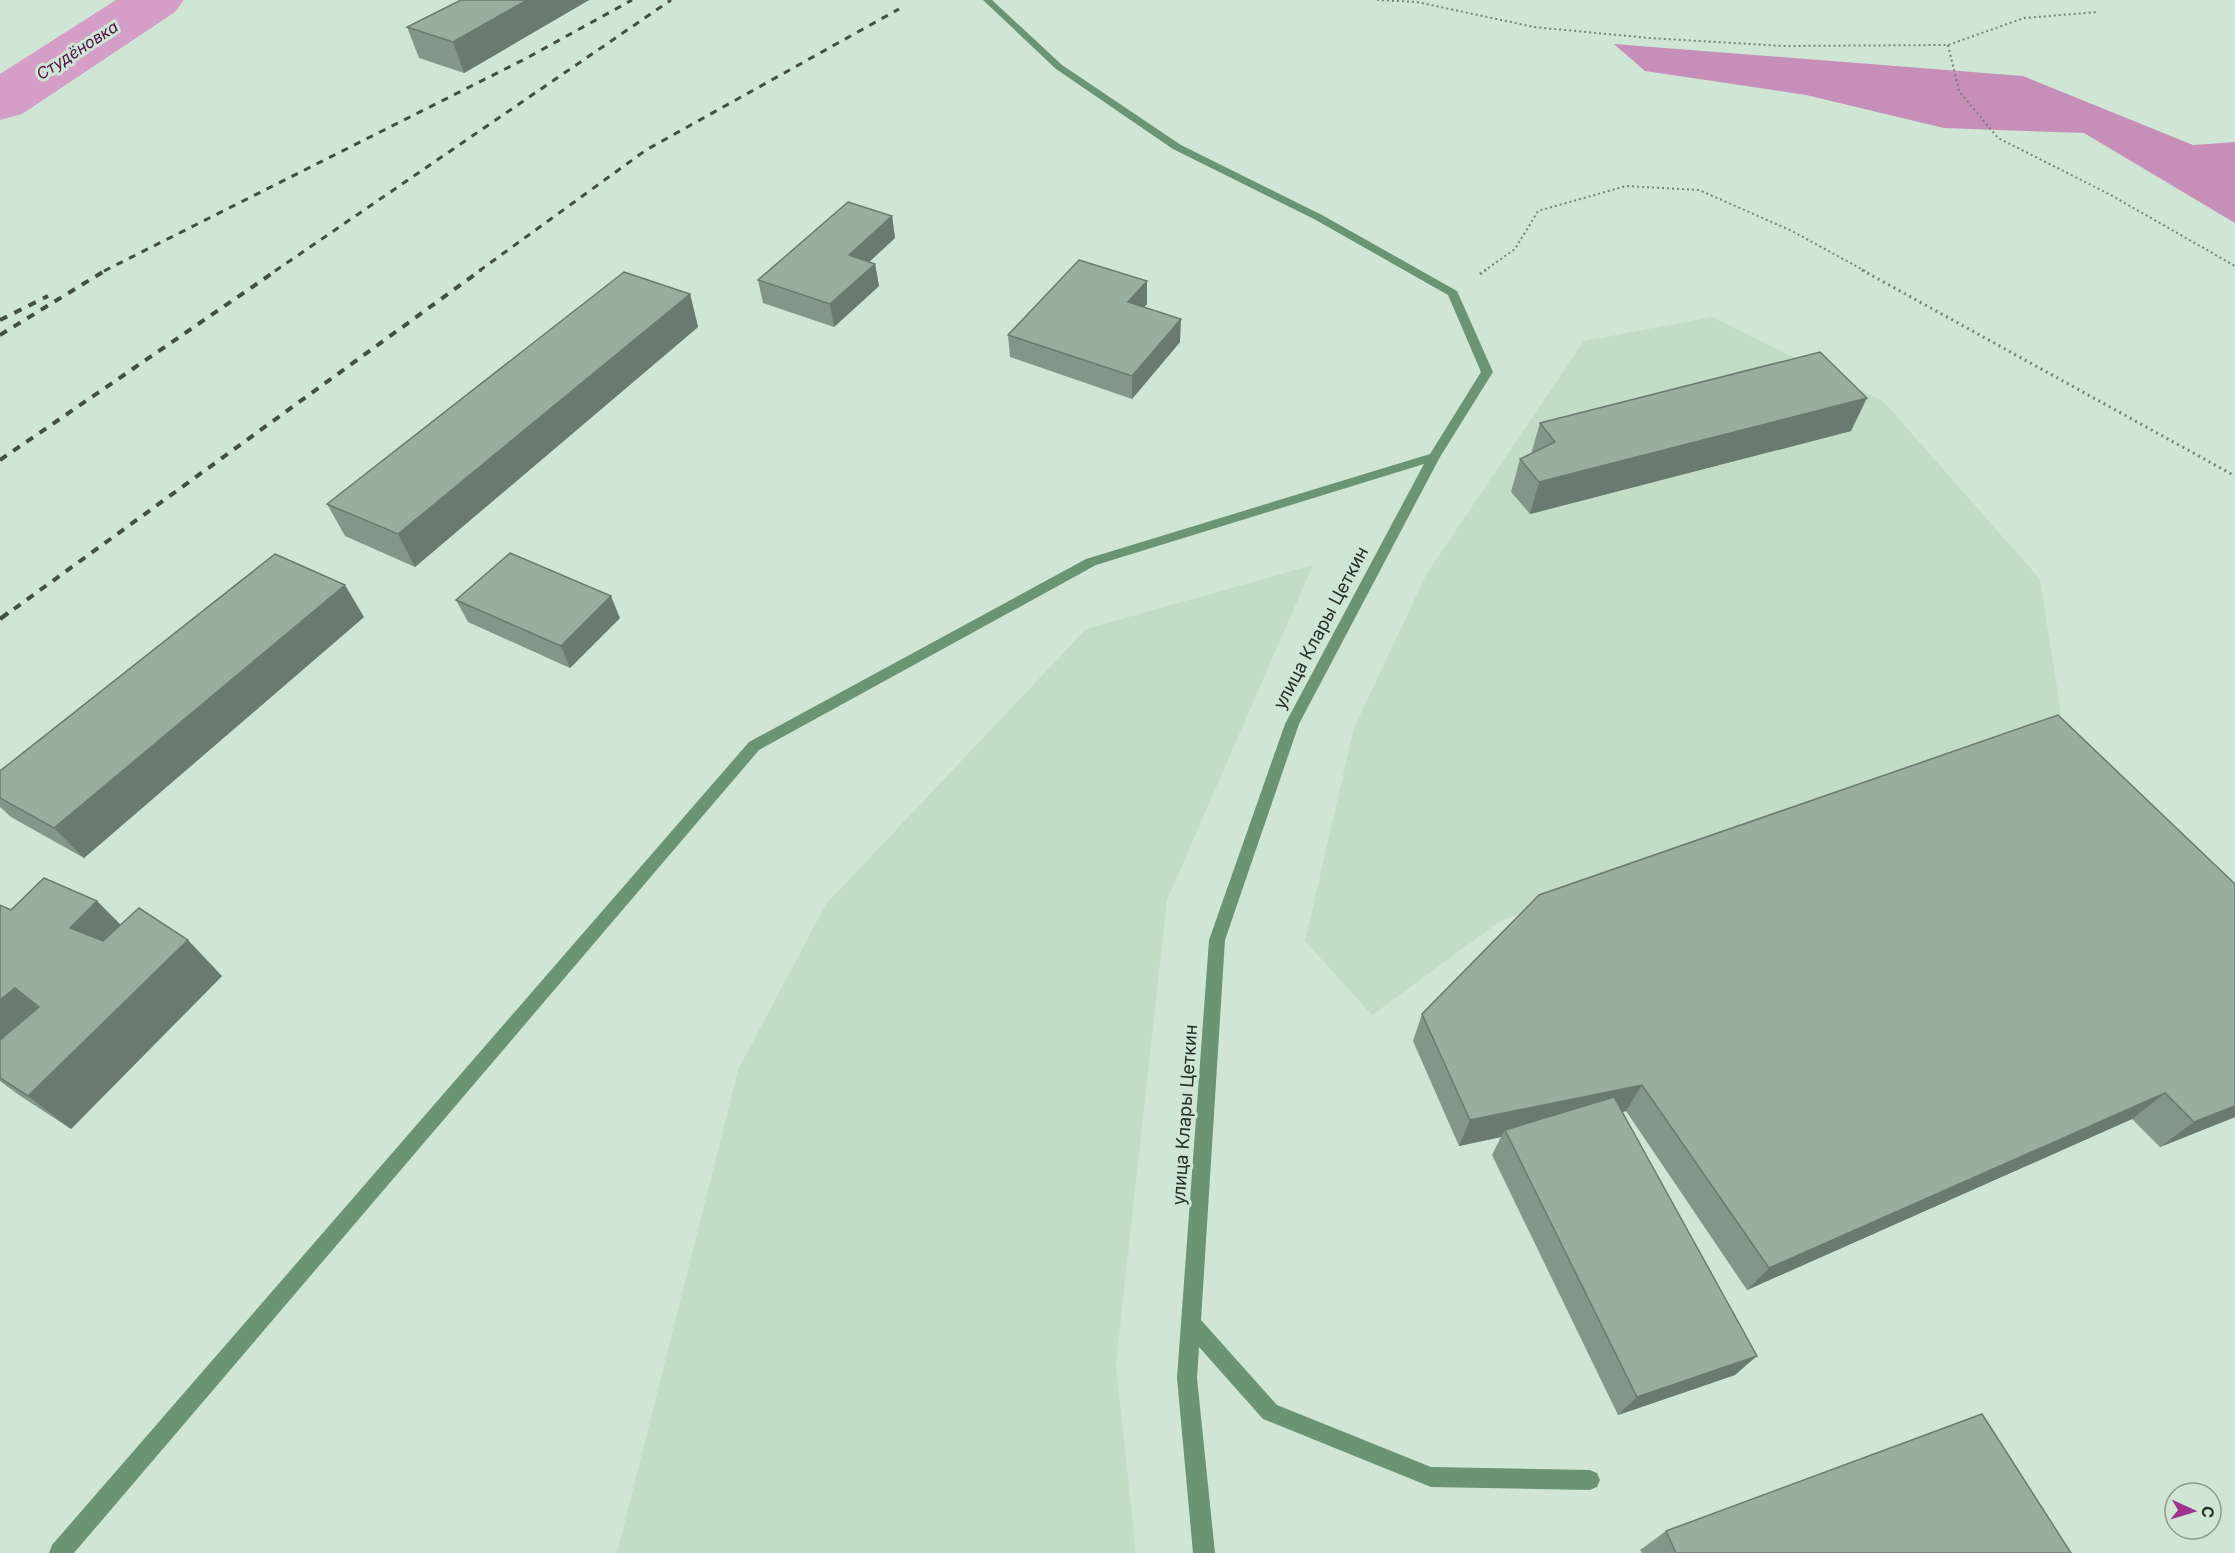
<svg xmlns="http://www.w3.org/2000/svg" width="2235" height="1553" font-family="Inter,sans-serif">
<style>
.built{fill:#c1ddc6}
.forest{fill:#c68fb9}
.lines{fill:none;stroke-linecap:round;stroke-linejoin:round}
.river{fill:#d59ec8;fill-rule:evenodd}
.path-far1{stroke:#758478;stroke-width:2;stroke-dasharray:2 3;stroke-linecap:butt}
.path{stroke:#758478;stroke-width:3;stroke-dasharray:2 4;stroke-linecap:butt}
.minor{fill:#6b9474;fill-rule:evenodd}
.rail-far2{stroke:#434e45;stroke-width:3;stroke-dasharray:7 7;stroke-linecap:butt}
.rail-far1{stroke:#434e45;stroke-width:4;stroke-dasharray:8 8;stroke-linecap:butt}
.rail{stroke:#434e45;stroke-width:4.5;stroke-dasharray:10 10;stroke-linecap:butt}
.wall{fill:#849687}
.shaded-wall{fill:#6b7a6e}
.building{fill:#99ae9d;stroke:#6b7a6e;stroke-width:1.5}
.labels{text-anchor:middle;stroke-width:6;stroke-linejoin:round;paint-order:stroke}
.far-water-label{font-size:16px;font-style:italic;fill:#500f46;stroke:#d0e6d4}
.street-label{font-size:18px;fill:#272f28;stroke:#d0e6d4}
</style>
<rect width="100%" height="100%" fill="#d0e6d4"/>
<g class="built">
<polygon points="1712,317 1883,401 2040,579 2063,726 1757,821 1499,922 1372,1015 1305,941 1354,728 1427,573 1584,341"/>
<polygon points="1313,565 1167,900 1116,1364 1136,1553 617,1553 738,1070 826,904 1086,629"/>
</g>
<polygon class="forest" points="1614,44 2023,76 2193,145 2235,142 2235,223 2084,133 1944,128 1806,95 1645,71"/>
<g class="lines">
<polygon class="river" points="116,0 184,0 175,12 22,114 0,120 0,74"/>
<g class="path-far1">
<polyline points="1377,0 1417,2 1534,27 1649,38 1784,46 1948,45 2024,18 2098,12"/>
<polyline points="1948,45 1959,91 1998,138 2109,194 2235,266"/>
<polyline points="1484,271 1515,249 1538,211 1626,186 1699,190 1792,231 1865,271"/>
</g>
<g class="path">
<polyline points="1862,270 2235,476"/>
<polyline points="1480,274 1486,270"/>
</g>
<polygon class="minor" points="983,0 992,0 1062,65 1181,145 1322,215 1457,291 1493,372 1440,457 1299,724 1225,940 1201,1320 1277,1405 1431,1467 1590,1470 1597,1473 1600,1480 1597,1487 1590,1490 1431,1487 1263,1419 1199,1347 1197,1378 1215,1553 1193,1553 1177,1378 1209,940 1285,724 1424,464 1096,565 759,750 74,1553 49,1553 52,1545 749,742 1086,559 1430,454 1481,372 1448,295 1314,219 1173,149 1056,69"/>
<g class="rail-far2">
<polyline points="104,271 525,59 632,0"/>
<polyline points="275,271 671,0"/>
<polyline points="479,271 646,150 899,9"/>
</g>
<g class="rail-far1">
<polyline points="0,320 48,296"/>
<polyline points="0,335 106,270"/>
<polyline points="0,460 277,270"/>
<polyline points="14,609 481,270"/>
</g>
<polyline class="rail" points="0,619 16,607"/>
</g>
<g class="wall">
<polygon points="461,0 589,0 464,73 419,58 407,27"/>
<polygon points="892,216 895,238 869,262 875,264 879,286 834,327 763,303 758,280"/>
<polygon points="1147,281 1147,304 1144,307 1180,342 1132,399 1010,357 1008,335"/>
<polygon points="690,294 698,327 415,567 345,536 327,504"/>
<polygon points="1540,423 1851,431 1530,514 1511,492 1520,459 1531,454"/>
<polygon points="456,600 620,618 570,668 468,622"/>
<polygon points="364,617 84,858 11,817 0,807 0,771"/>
<polygon points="2235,884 2235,1117 2160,1147 2132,1119 1747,1290 1626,1111 1622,1112 1735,1375 1618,1415 1492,1155 1501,1137 1459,1146 1413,1041 1422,1014"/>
<polygon points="97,901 120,925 222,976 71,1129 19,1095 0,1081 0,905 11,910"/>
<polygon points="1666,1531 2071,1553 1642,1553 1640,1550"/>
</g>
<g class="shaded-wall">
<polygon points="527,0 589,0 464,73 453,42"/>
<polygon points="892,216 895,238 853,277 849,255"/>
<polygon points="875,264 879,286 834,327 830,304"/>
<polygon points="1147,281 1147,304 1128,325 1128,302"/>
<polygon points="690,294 698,327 415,567 398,534"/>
<polygon points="1181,319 1180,342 1132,399 1132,376"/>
<polygon points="1867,398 1851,431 1530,514 1539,482"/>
<polygon points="345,585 364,617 84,858 54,828"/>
<polygon points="611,596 620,618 570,668 561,646"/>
<polygon points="97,901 134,938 109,965 70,928"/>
<polygon points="188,940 222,976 71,1129 28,1096"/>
<polygon points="15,988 56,1023 0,1074 0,1000"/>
<polygon points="1642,1085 1626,1111 1507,1136 1505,1130 1501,1137 1459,1146 1470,1120"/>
<polygon points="2165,1093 2132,1119 1747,1290 1769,1268"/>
<polygon points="2235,1106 2235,1117 2160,1147 2194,1122"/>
<polygon points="1757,1356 1735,1375 1618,1415 1637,1397"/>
</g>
<g class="building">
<polygon points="461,0 527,0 453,42 407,27"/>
<polygon points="848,202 892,216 849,255 875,264 830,304 758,280"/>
<polygon points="1079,260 1147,281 1128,302 1181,319 1132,376 1008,335"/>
<polygon points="624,272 690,294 398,534 327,504"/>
<polygon points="1820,352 1867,398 1539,482 1520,459 1555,442 1540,423"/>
<polygon points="510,553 611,596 561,646 456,600"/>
<polygon points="275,554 345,585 54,828 0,798 0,771"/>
<polygon points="2058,715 2235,884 2235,1106 2194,1122 2165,1093 1769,1268 1642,1085 1470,1120 1422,1014 1539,895"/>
<polygon points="44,878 97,901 70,928 103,941 139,908 188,940 28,1096 0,1078 0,1040 39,1007 15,988 0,1000 0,905 11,910"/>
<polygon points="1614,1097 1757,1356 1637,1397 1505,1130"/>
<polygon points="1982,1414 2071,1553 1676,1553 1666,1531"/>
</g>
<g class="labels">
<g class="far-water-label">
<text transform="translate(77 50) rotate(-33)" y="6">Студёновка</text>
</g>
<g class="street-label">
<text transform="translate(1321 628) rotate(-62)" y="6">улица Клары Цеткин</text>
<text transform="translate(1185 1115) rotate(-86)" y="6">улица Клары Цеткин</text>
</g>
</g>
<g transform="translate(2193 1511) rotate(94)"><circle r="28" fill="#d0e6d4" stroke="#8c9d8f" stroke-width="1.5"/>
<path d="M0-4.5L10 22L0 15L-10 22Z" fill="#a1318f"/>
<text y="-9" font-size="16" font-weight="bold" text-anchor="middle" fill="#272f28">С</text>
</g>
</svg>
